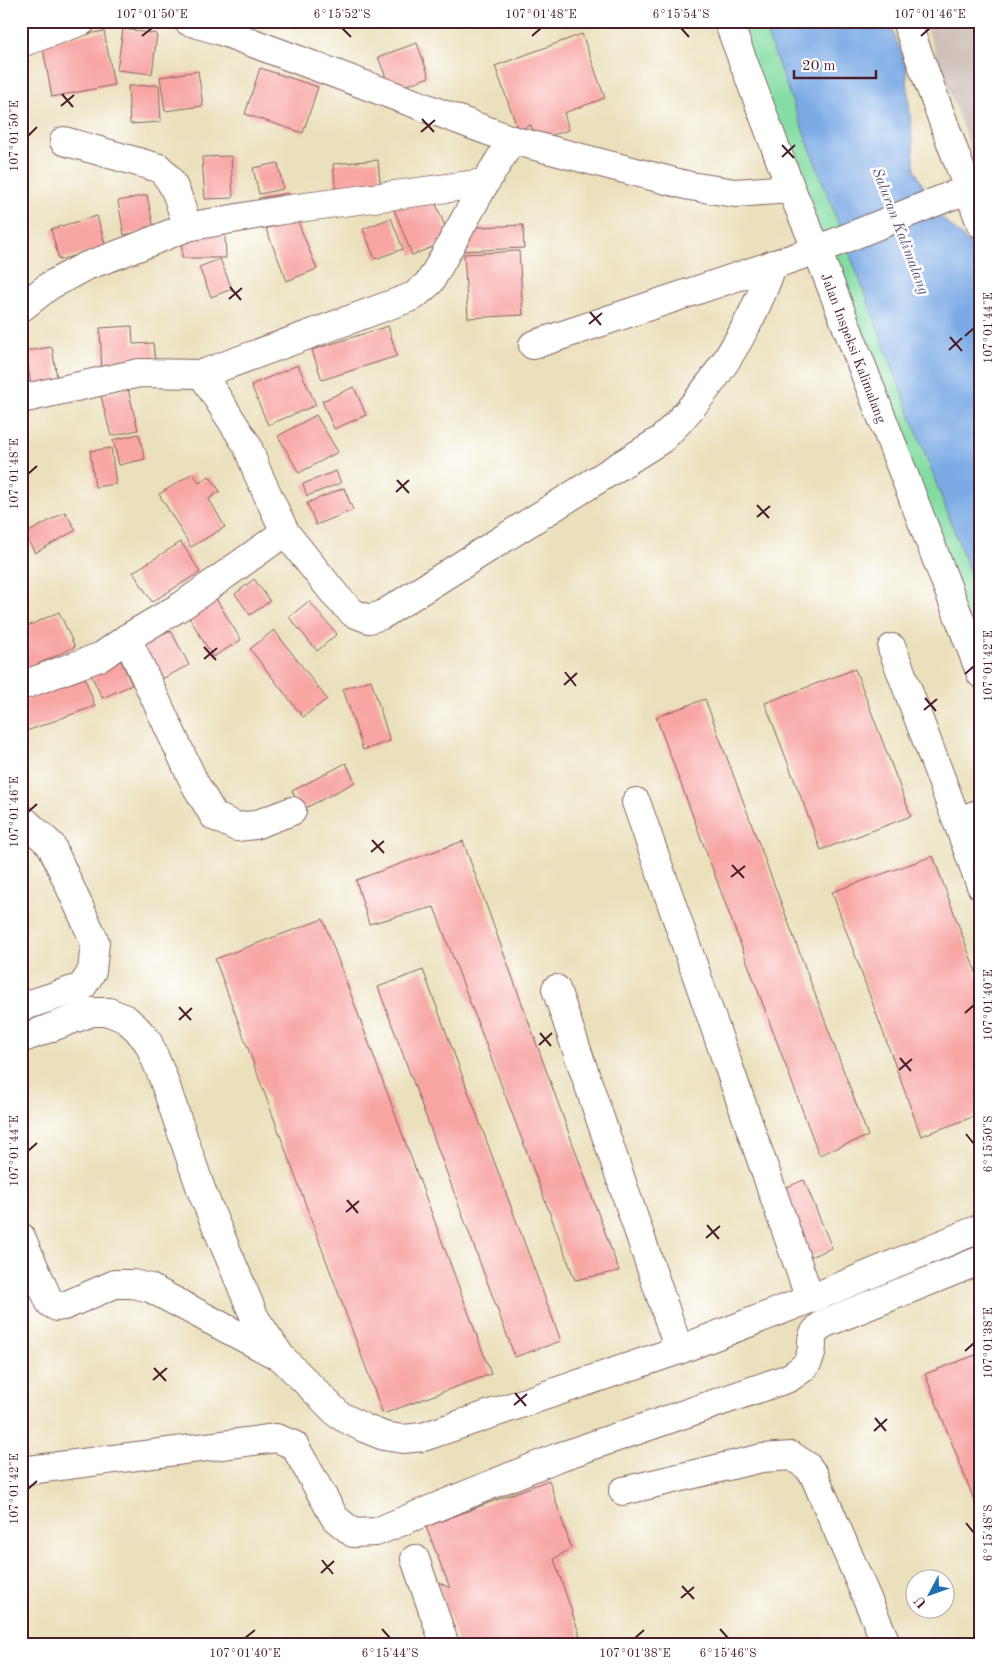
<svg xmlns="http://www.w3.org/2000/svg" width="1002" height="1666" font-family="'Old Standard TT',serif">
<style>
.industrial{fill:#cfc0ba}
.green{fill:#83dda3;stroke:#667e67}
.water{fill:#7baae5;stroke:#626488}
.building{fill:#f7a6a4}
.lines{fill:none;stroke-linecap:round;stroke-linejoin:round}
.minor-casing{stroke:#82635e;stroke-width:30}
.major-casing{stroke:#82635e;stroke-width:30}
.minor{stroke:#fff;stroke-width:28}
.major{stroke:#fff;stroke-width:28}
.ticks{fill:none;stroke:#4a1f2b;stroke-width:2}
.labels{text-anchor:middle;stroke-width:5;stroke-linejoin:round;paint-order:stroke}
.street-label{font-size:14px;fill:#4a1f2b;stroke:#fff}
.water-label{font-size:15px;font-style:italic;fill:#5e5775;stroke:#fff}
.neatline{fill:none;stroke:#4a1f2b;stroke-width:2}
.ticks-label{font-size:12px;text-anchor:middle;fill:#4a1f2b}
</style>
<rect width="100%" height="100%" fill="#fff"/>
<filter id="ink" filterUnits="userSpaceOnUse"><feTurbulence type="fractalNoise" baseFrequency=".02" numOctaves="2"/><feDisplacementMap in="SourceGraphic" scale="10" xChannelSelector="R" yChannelSelector="G"/><feConvolveMatrix kernelMatrix="1 2 1 2 8 2 1 2 1" color-interpolation-filters="sRGB"/></filter>
<filter id="wash" filterUnits="userSpaceOnUse"><feTurbulence type="fractalNoise" baseFrequency=".0096" numOctaves="4" result="noise"/><feDisplacementMap in="SourceGraphic" scale="20" xChannelSelector="R" yChannelSelector="G"/><feGaussianBlur stdDeviation="1.12" result="paint"/><feColorMatrix in="noise" values="0 0 0 0 0 0 0 0 0 0 0 0 0 0 0 0 0 1.4 0 .05"/><feComposite in="paint" operator="in"/></filter>
<g filter="url(#wash)">
<rect width="100%" height="100%" fill="#ebe0bc"/>
<polygon class="industrial" points="924,21 981,21 981,177"/>
<polygon class="green" points="728,21 762,21 981,602 981,675"/>
<polygon class="water" points="762,21 889,21 906,66 915,170 935,211 973,247 981,272 981,602"/>
<g id="blocks">
<g class="building">
<polygon points="123,29 157,34 152,74 117,70"/>
<polygon points="104,31 114,85 52,97 42,43"/>
<polygon points="582,34 605,98 564,113 569,130 536,140 531,125 518,130 495,66"/>
<polygon points="417,43 429,77 391,91 378,57"/>
<polygon points="260,68 318,87 303,133 245,114"/>
<polygon points="198,71 203,106 165,111 160,77"/>
<polygon points="159,85 161,122 130,124 128,86"/>
<polygon points="231,156 233,198 205,199 202,157"/>
<polygon points="378,160 381,192 336,196 333,164"/>
<polygon points="278,163 283,189 259,194 253,168"/>
<polygon points="288,193 289,204 260,209 259,198"/>
<polygon points="432,193 450,240 412,255 393,207"/>
<polygon points="147,195 154,229 124,235 118,201"/>
<polygon points="97,216 106,247 59,260 51,229"/>
<polygon points="296,217 317,269 287,281 266,229"/>
<polygon points="391,218 403,249 375,259 363,229"/>
<polygon points="523,225 524,248 463,251 461,228"/>
<polygon points="182,234 225,234 226,258 182,258"/>
<polygon points="519,251 523,315 468,318 464,254"/>
<polygon points="220,259 232,289 211,297 199,267"/>
<polygon points="132,326 133,344 153,343 155,362 102,374 100,328"/>
<polygon points="388,326 397,356 322,380 312,350"/>
<polygon points="52,347 58,384 31,387 26,351"/>
<polygon points="21,356 28,390 21,391"/>
<polygon points="298,365 316,405 268,425 251,385"/>
<polygon points="354,387 366,415 334,429 322,401"/>
<polygon points="128,389 138,430 111,436 101,396"/>
<polygon points="316,415 338,452 299,473 278,436"/>
<polygon points="139,434 145,459 119,465 113,440"/>
<polygon points="111,448 116,484 95,487 90,451"/>
<polygon points="336,471 341,483 307,496 303,484"/>
<polygon points="193,473 199,483 209,476 220,491 209,499 225,527 191,547 159,494"/>
<polygon points="344,488 353,510 316,525 307,503"/>
<polygon points="65,512 76,530 35,553 25,534"/>
<polygon points="181,542 200,572 152,602 133,572"/>
<polygon points="254,579 270,601 250,615 235,594"/>
<polygon points="215,597 241,640 213,657 187,614"/>
<polygon points="309,601 337,634 317,651 289,617"/>
<polygon points="59,612 75,647 21,672 21,629"/>
<polygon points="274,630 327,699 303,717 250,649"/>
<polygon points="171,631 189,665 162,679 144,645 149,638"/>
<polygon points="117,652 132,685 102,698 87,666"/>
<polygon points="855,669 911,816 821,850 765,703"/>
<polygon points="85,678 95,706 21,733 21,701"/>
<polygon points="371,680 390,741 363,750 343,689"/>
<polygon points="705,699 868,1136 819,1155 656,717"/>
<polygon points="346,763 355,782 302,810 292,791"/>
<polygon points="463,841 619,1271 575,1280 434,907 369,924 356,880"/>
<polygon points="933,856 981,986 981,1114 921,1136 832,892"/>
<polygon points="323,919 491,1374 383,1414 215,959"/>
<polygon points="423,970 561,1341 515,1357 378,987"/>
<polygon points="804,1180 832,1248 805,1259 777,1191"/>
<polygon points="981,1353 981,1518 925,1374"/>
<polygon points="549,1480 571,1548 554,1559 583,1645 459,1645 438,1582 450,1588 426,1527"/>
</g>
</g>
</g>
<g filter="url(#ink)">
<use href="#blocks" fill-opacity="0" stroke="#82635e" stroke-width="1"/>
<g class="lines">
<g class="minor-casing">
<g id="minor">
<polyline points="188,21 221,31 512,140 690,186 735,193 791,189"/>
<polyline points="906,21 981,224"/>
<polyline points="21,43 82,21"/>
<path d="M64 141 159 168C177 184 180 204 187 227"/>
<polyline points="21,308 49,286 84,267 135,248 187,227 283,210 485,183"/>
<polyline points="533,345 817,250 945,198 968,190"/>
<path d="M202 374 247 445 258 474 285 532 337 597 353 613 369 619 382 615 662 439C712 390 750 330 773 264"/>
<polyline points="21,399 139,373 202,374 414,296 430,282 485,183 512,140"/>
<polyline points="127,638 195,784 214,816 237,827 255,825 292,811"/>
<polyline points="892,648 957,821 981,813"/>
<polyline points="21,686 102,656 127,638 183,605 285,532"/>
<polyline points="636,802 810,1299"/>
<polyline points="21,818 51,845 95,942 92,971 82,987 21,1007"/>
<polyline points="957,821 981,886"/>
<polyline points="556,989 679,1350"/>
<polyline points="21,1039 92,1012 109,1012 126,1019 137,1029 148,1042 162,1075 202,1192 255,1318 281,1357 339,1415 364,1428 384,1436 403,1439 423,1437 679,1350 810,1299 981,1228"/>
<polyline points="21,1237 50,1303 57,1307 64,1306 115,1284 133,1284 150,1288 278,1356"/>
<path d="M21 1471 276 1438 294 1445 335 1518 353 1533 376 1532 556 1458 789 1378C796 1373 806 1368 809 1359 817 1342 804 1340 823 1324L981 1260"/>
<polyline points="623,1491 762,1458 792,1456 807,1466 814,1475 887,1645"/>
<polyline points="415,1559 445,1645"/>
</g>
</g>
<g class="major-casing">
<polyline id="major" points="728,21 791,189 817,250 981,674"/>
</g>
<use href="#minor" class="minor"/>
<use href="#major" class="major"/>
</g>
</g>
<path class="ticks" d="M342 28 351 37M681 28 689 37M142 36 152 28M532 36 541 28M921 36 930 28M62 94 73 107M61 106 74 95M422 119 434 132M421 132 435 120M28 136 37 127M782 145 794 158M782 157 795 145M230 287 241 300M229 299 242 288M590 312 601 325M589 324 602 313M965 336 974 328M950 337 962 351M949 350 962 338M28 474 37 466M397 480 409 493M396 492 409 480M757 505 769 518M757 517 770 506M204 647 216 660M204 659 217 648M565 672 576 686M965 674 974 666M564 685 577 673M925 698 936 711M924 710 937 699M28 812 37 804M372 840 384 853M371 852 384 841M732 865 744 878M731 877 745 866M179 1007 191 1020M965 1013 974 1005M179 1020 192 1008M540 1033 551 1046M539 1045 552 1033M900 1058 911 1071M899 1070 912 1059M966 1134 974 1144M28 1151 37 1143M347 1200 358 1213M346 1212 359 1201M707 1225 719 1239M706 1238 720 1226M965 1351 974 1343M154 1368 166 1381M153 1380 167 1368M515 1393 526 1406M514 1405 527 1394M875 1418 886 1431M874 1431 887 1419M28 1489 37 1481M966 1523 974 1533M322 1560 333 1574M321 1573 334 1561M682 1586 694 1599M681 1598 694 1587M382 1629 390 1638M720 1629 728 1638M245 1638 255 1630M635 1638 644 1630"/>
<g class="labels">
<g class="street-label">
<text transform="translate(854 348) rotate(69)" y="5">Jalan Inspeksi Kalimalang</text>
</g>
<g class="water-label">
<text transform="translate(901 231) rotate(69)" y="5">Saluran Kalimalang</text>
</g>
</g>
<rect width="1002" height="1666" fill="none" stroke="#fff" stroke-width="55"/>
<g transform="translate(930 1594) rotate(229)"><circle r="24" fill="#ffffff" stroke="#b7a5aa"/>
<path d="M0-4L9 19L0 12L-9 19Z" fill="#1f6fb2"/>
<text y="-8" font-size="14" font-weight="bold" text-anchor="middle" fill="#4a1f2b">U</text>
</g>
<path d="M794 70v8h82v-8" fill="none" stroke="#4a1f2b" stroke-width="2.5"/>
<text x="802" y="70" font-size="15" fill="#4a1f2b" stroke="#ffffff" stroke-width="4" paint-order="stroke">20 m</text>
<rect x="28" y="28" width="946" height="1610" class="neatline"/>
<g class="ticks-label">
<text x="152" y="18">107°01'50"E</text>
<text x="342" y="18">6°15'52"S</text>
<text x="541" y="18">107°01'48"E</text>
<text x="681" y="18">6°15'54"S</text>
<text x="930" y="18">107°01'46"E</text>
<text transform="translate(14 136) rotate(-90)" y="4">107°01'50"E</text>
<text transform="translate(988 328) rotate(-90)" y="4">107°01'44"E</text>
<text transform="translate(14 474) rotate(-90)" y="4">107°01'48"E</text>
<text transform="translate(988 666) rotate(-90)" y="4">107°01'42"E</text>
<text transform="translate(14 812) rotate(-90)" y="4">107°01'46"E</text>
<text transform="translate(988 1005) rotate(-90)" y="4">107°01'40"E</text>
<text transform="translate(988 1144) rotate(-90)" y="4">6°15'50"S</text>
<text transform="translate(14 1151) rotate(-90)" y="4">107°01'44"E</text>
<text transform="translate(988 1343) rotate(-90)" y="4">107°01'38"E</text>
<text transform="translate(14 1489) rotate(-90)" y="4">107°01'42"E</text>
<text transform="translate(988 1533) rotate(-90)" y="4">6°15'48"S</text>
<text x="245" y="1657">107°01'40"E</text>
<text x="390" y="1657">6°15'44"S</text>
<text x="635" y="1657">107°01'38"E</text>
<text x="728" y="1657">6°15'46"S</text>
</g>
</svg>
